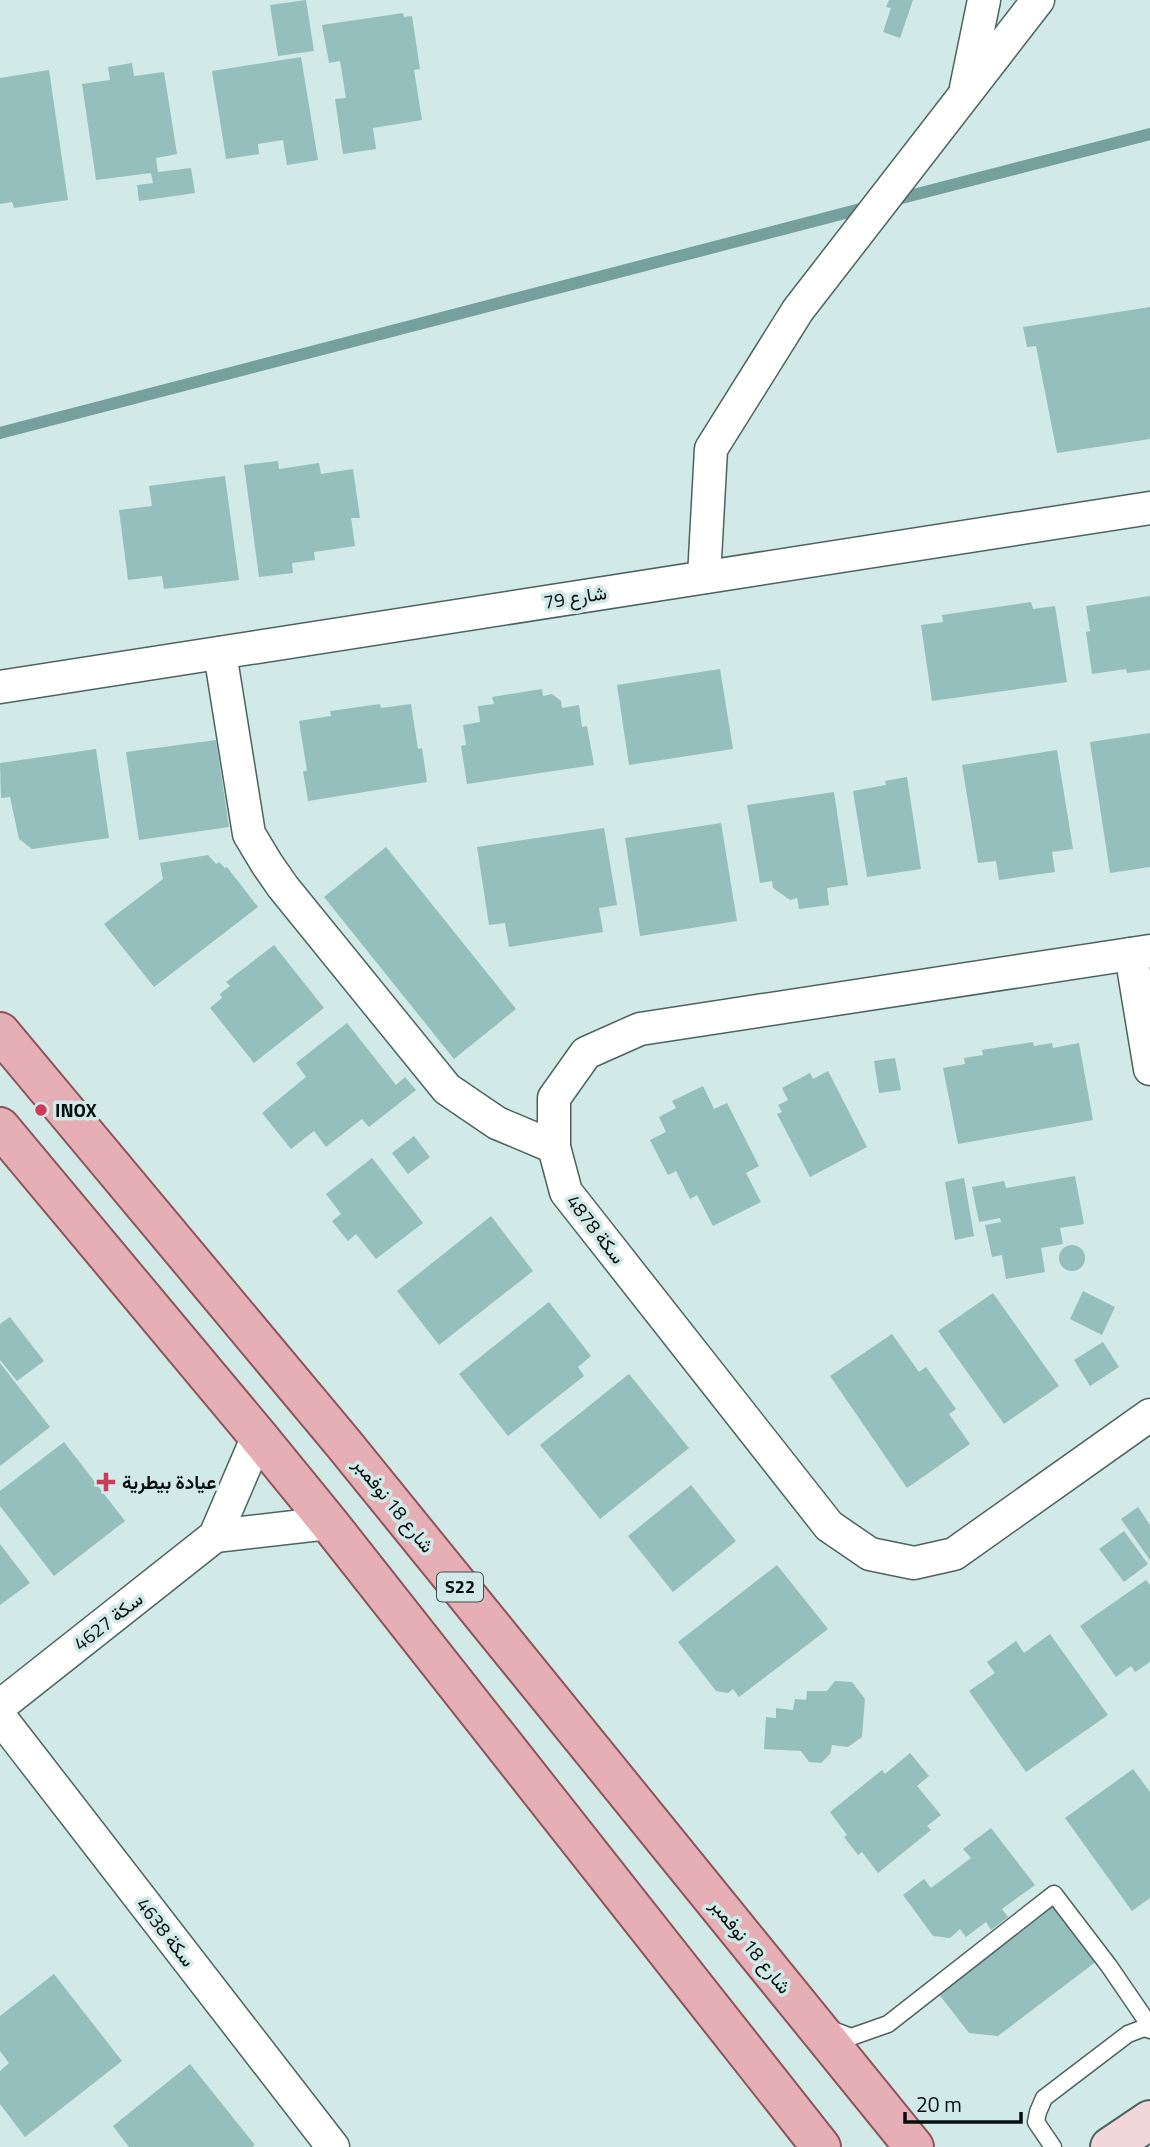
<svg xmlns="http://www.w3.org/2000/svg" width="1150" height="2147" font-family="'Titillium Web',Vazirmatn,sans-serif">
<style>
.lines{fill:none;stroke-linecap:round;stroke-linejoin:round}
.stream{stroke:#76a09d;stroke-width:12}
.building{fill:#94bfbc}
.lane-casing{stroke:#4d6361;stroke-width:19}
.street-casing{stroke:#4d6361;stroke-width:35}
.secondary-casing{stroke:#4d6361;stroke-width:42}
.primary-casing{stroke:#8c555a;stroke-width:42}
.lane{stroke:#fff;stroke-width:16}
.street{stroke:#fff;stroke-width:32}
.secondary{stroke:#f2d7da;stroke-width:38}
.primary{stroke:#e5afb5;stroke-width:38}
.poi-dot{fill:#cc3c58;stroke:#d1eae7;stroke-width:2.5}
.labels{text-anchor:middle;stroke-width:7;stroke-linejoin:round;paint-order:stroke}
.shield{fill:#d1eae7;stroke:#44514f;stroke-width:2}
.shield-label{font-size:18px;font-weight:bold;fill:#070f0e}
.street-label{font-size:19px;fill:#070f0e;stroke:#d1eae7}
.poi-label{font-size:19px;font-weight:bold;fill:#070f0e;stroke:#d1eae7;text-anchor:start}
</style>
<rect width="100%" height="100%" fill="#d1eae7"/>
<g class="lines">
<g class="stream">
<polyline points="890,201 1150,134"/>
<polyline points="0,433 872,206"/>
</g>
</g>
<g class="building">
<polygon points="306,0 314,51 278,56 270,5"/>
<polygon points="889,0 913,0 900,38 883,32 891,8 886,7"/>
<polygon points="403,13 404,17 412,16 420,69 414,70 422,120 373,128 376,149 343,154 335,99 346,98 340,61 329,63 322,25"/>
<polygon points="301,57 318,160 287,165 283,140 258,144 259,154 226,159 212,71"/>
<polygon points="132,63 134,76 164,72 177,154 156,158 158,172 191,168 195,193 139,201 137,185 153,183 151,173 96,180 82,84 110,80 108,67"/>
<polygon points="49,70 68,200 14,208 12,202 0,204 0,78"/>
<polygon points="1150,307 1150,439 1057,453 1036,346 1027,347 1023,327"/>
<polygon points="278,461 279,469 319,463 321,474 353,469 360,518 351,518 355,546 314,552 315,560 292,563 293,573 259,577 244,465"/>
<polygon points="225,476 239,580 164,589 162,576 128,580 119,510 152,506 149,486"/>
<polygon points="1150,596 1150,670 1127,673 1126,669 1092,674 1086,632 1090,631 1086,606"/>
<polygon points="1031,602 1033,609 1055,606 1067,682 932,701 921,625 943,622 942,615"/>
<polygon points="720,669 733,749 629,765 617,685"/>
<polygon points="542,689 543,696 552,694 561,701 562,708 579,705 582,727 587,726 594,765 467,784 461,746 466,745 463,725 480,722 478,706 494,704 492,697"/>
<polygon points="380,704 381,708 411,704 418,749 422,748 427,782 308,801 303,771 307,771 299,721 331,716 330,711"/>
<polygon points="1150,733 1150,867 1110,873 1090,742"/>
<polygon points="216,740 229,827 139,840 126,752"/>
<polygon points="96,749 109,838 32,849 19,839 10,797 1,798 0,763"/>
<polygon points="1057,750 1073,849 1052,852 1055,872 999,880 996,861 978,863 962,765"/>
<polygon points="907,777 921,869 867,877 853,791 886,785 885,781"/>
<polygon points="834,792 848,885 827,888 829,905 799,909 797,898 790,900 773,888 772,881 760,883 747,805"/>
<polygon points="721,823 737,921 640,936 625,838"/>
<polygon points="604,828 617,905 599,908 603,932 509,947 505,923 489,925 477,847"/>
<polygon points="386,847 516,1009 454,1059 324,897"/>
<polygon points="208,855 216,864 219,862 225,868 227,867 258,907 154,987 104,924 163,879 160,863"/>
<polygon points="274,945 324,1008 254,1063 210,1008 222,998 220,994 230,986 226,982"/>
<polygon points="347,1023 396,1085 405,1077 416,1090 369,1127 362,1119 326,1147 314,1131 291,1149 262,1113 306,1077 296,1063"/>
<polygon points="1033,1042 1034,1046 1052,1043 1053,1048 1079,1043 1093,1120 958,1144 943,1068 965,1064 964,1058 983,1055 982,1050"/>
<polygon points="895,1058 901,1090 879,1093 874,1061"/>
<polygon points="828,1071 867,1147 810,1177 777,1114 782,1112 778,1105 788,1100 782,1088 810,1073 813,1079"/>
<polygon points="703,1086 714,1109 727,1103 759,1166 746,1173 761,1202 713,1226 697,1195 690,1199 676,1171 668,1175 650,1140 666,1132 659,1117 676,1108 672,1101"/>
<polygon points="414,1136 430,1157 408,1174 392,1153"/>
<polygon points="372,1158 423,1223 376,1259 356,1234 348,1241 332,1221 341,1214 326,1194"/>
<polygon points="1075,1176 1084,1224 1060,1228 1063,1244 1041,1248 1045,1272 1006,1279 1002,1255 992,1257 985,1225 1001,1222 1000,1218 979,1222 972,1187 1004,1181 1006,1188"/>
<polygon points="964,1178 974,1236 955,1240 945,1182"/>
<polygon points="491,1216 533,1271 439,1345 397,1291"/>
<circle cx="1072" cy="1258" r="13"/>
<polygon points="1083,1291 1115,1307 1102,1335 1070,1319"/>
<polygon points="993,1293 1059,1386 1004,1424 938,1331"/>
<polygon points="549,1302 591,1356 578,1367 584,1376 508,1436 459,1374"/>
<polygon points="10,1317 44,1361 17,1381 0,1360 0,1324"/>
<polygon points="892,1334 919,1372 926,1367 956,1409 949,1414 970,1444 907,1488 830,1376"/>
<polygon points="1103,1342 1119,1367 1090,1386 1074,1360"/>
<polygon points="0,1363 50,1427 0,1466"/>
<polygon points="629,1374 689,1448 600,1519 540,1445"/>
<polygon points="64,1442 125,1521 54,1576 0,1506 0,1491"/>
<polygon points="691,1485 736,1541 673,1592 628,1536"/>
<polygon points="1138,1507 1150,1525 1150,1560 1121,1519"/>
<polygon points="1124,1531 1148,1564 1124,1582 1099,1549"/>
<polygon points="0,1544 30,1583 0,1605"/>
<polygon points="777,1565 828,1629 739,1697 733,1689 728,1693 716,1691 678,1642"/>
<polygon points="1146,1580 1150,1585 1150,1662 1135,1672 1131,1666 1116,1677 1080,1626"/>
<polygon points="1050,1634 1108,1715 1026,1772 969,1691 995,1673 987,1662 1016,1641 1024,1653"/>
<polygon points="835,1681 852,1682 865,1699 862,1737 848,1747 832,1745 830,1754 821,1763 809,1762 801,1751 764,1749 766,1717 776,1718 776,1708 793,1710 795,1699 806,1700 807,1691 827,1691"/>
<polygon points="910,1753 929,1776 917,1786 941,1815 927,1826 931,1830 878,1873 862,1852 858,1855 844,1837 847,1835 830,1812 882,1770 885,1774"/>
<polygon points="1133,1769 1150,1792 1150,1898 1132,1911 1065,1818"/>
<polygon points="991,1828 1035,1885 1002,1909 1008,1917 991,1930 986,1922 966,1937 960,1929 950,1938 933,1936 903,1895 924,1879 931,1888 971,1858 963,1849"/>
<polygon points="1054,1905 1097,1961 998,2036 969,2033 938,1993"/>
<polygon points="54,1974 122,2061 25,2137 0,2104 0,2071 9,2063 0,2051 0,2016"/>
<polygon points="190,2064 255,2145 252,2147 129,2147 113,2126"/>
</g>
<g class="lines">
<g class="lane-casing">
<g id="lane">
<polyline points="830,2029 851,2037 888,2024 1054,1894 1109,1966 1150,2026"/>
<polyline points="1053,2147 1036,2122 1038,2112 1044,2098 1128,2034 1144,2028 1150,2030"/>
</g>
</g>
<g class="street-casing">
<g id="street">
<polyline points="966,88 984,0"/>
<polyline points="704,577 711,449 798,310 1038,0"/>
<polyline points="220,653 249,834 267,864 283,887 447,1089 497,1123 554,1147"/>
<polyline points="0,687 1150,508"/>
<polyline points="1150,951 640,1029 586,1053 554,1098 554,1147 566,1192 829,1526 870,1554 914,1563 954,1554 1150,1415"/>
<polyline points="1131,954 1150,1069"/>
<polyline points="215,1536 329,1523"/>
<polyline points="0,1706 215,1536 258,1436"/>
<polyline points="0,1717 333,2147"/>
</g>
</g>
<g class="secondary-casing">
<polyline id="secondary" points="1110,2147 1150,2120"/>
</g>
<g class="primary-casing">
<g id="primary">
<polyline points="0,1032 343,1443 914,2147"/>
<polyline points="0,1127 258,1436 329,1523 821,2147"/>
</g>
</g>
<use href="#lane" class="lane"/>
<use href="#street" class="street"/>
<use href="#secondary" class="secondary"/>
<use href="#primary" class="primary"/>
</g>
<g class="poi-dot">
<circle cx="41" cy="1110" r="7"/>
<path d="M102.5 1471.5h7v7h7v7h-7v7h-7v-7h-7v-7h7z"/>
</g>
<g class="labels">
<rect class="shield" x="437" y="1572.5" width="46" height="29" rx="5"/>
<g class="shield-label">
<text x="460" y="1593">S22</text>
</g>
<g class="street-label">
<text transform="translate(575 597) rotate(-9)" y="7">79 شارع</text>
<text transform="translate(596 1229) rotate(52)" y="7">سكة 4878</text>
<text transform="translate(394 1505) rotate(51)" y="7">شارع 18 نوفمبر</text>
<text transform="translate(108 1621) rotate(-38)" y="7">سكة 4627</text>
<text transform="translate(166 1932) rotate(52)" y="7">سكة 4638</text>
<text transform="translate(751 1946) rotate(51)" y="7">شارع 18 نوفمبر</text>
</g>
<g class="poi-label">
<text x="55" y="1117">INOX</text>
<text x="122" y="1489">عيادة بيطرية</text>
</g>
</g>
<path d="M905 2112v10h116v-10" fill="none" stroke="#070f0e" stroke-width="3.5"/>
<text x="916" y="2112" font-size="21" fill="#070f0e" stroke="#d1eae7" stroke-width="5" paint-order="stroke">20 m</text>
</svg>
